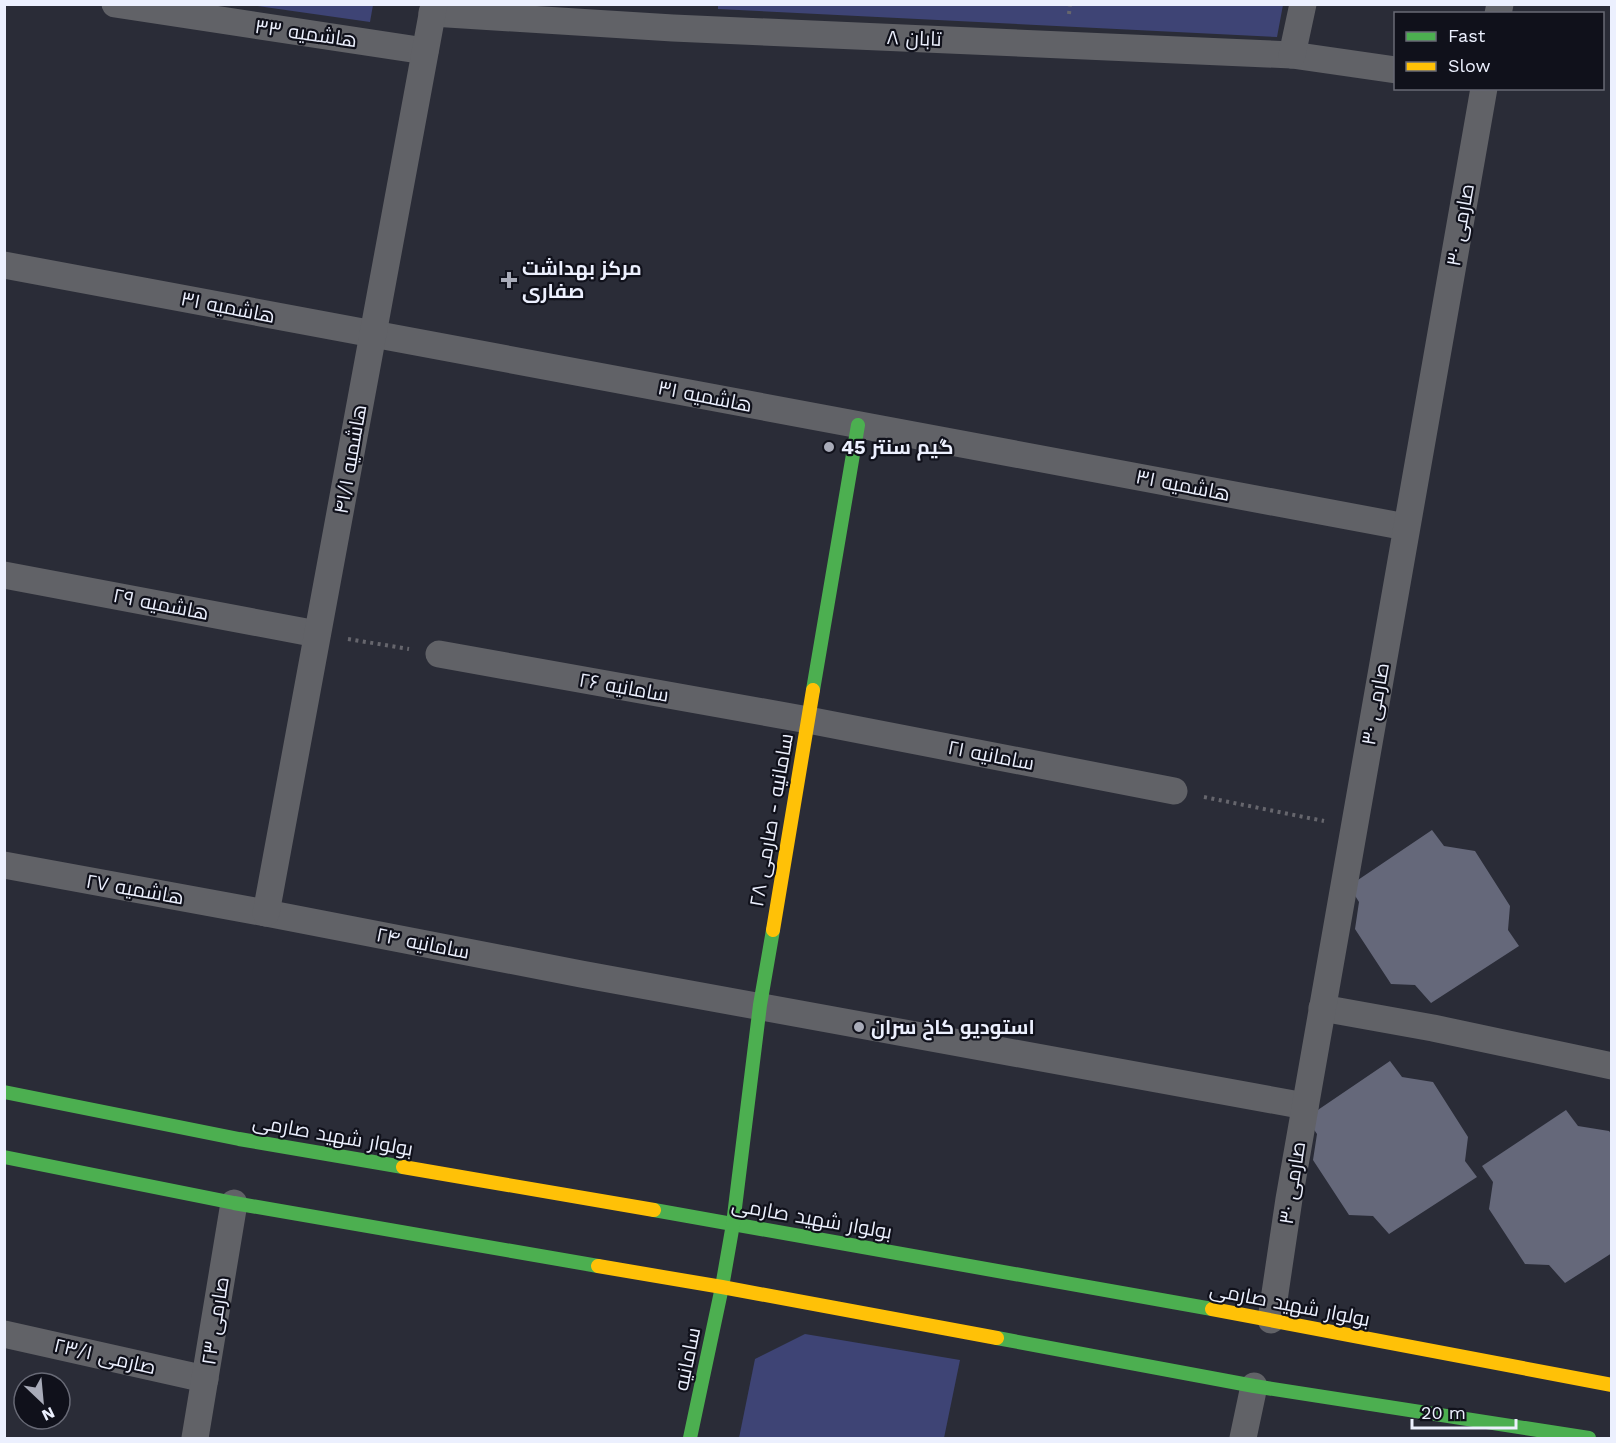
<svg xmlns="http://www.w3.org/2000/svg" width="1616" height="1443" font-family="'Work Sans',Cairo,sans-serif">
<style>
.green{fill:#3e4475}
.building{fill:#65687a}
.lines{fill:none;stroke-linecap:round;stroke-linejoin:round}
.path{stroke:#66666d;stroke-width:4;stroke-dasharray:3 4.5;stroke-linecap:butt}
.street{stroke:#616267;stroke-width:27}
.fast{stroke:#4caf50;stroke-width:14}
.slow{stroke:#ffc107;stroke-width:14}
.poi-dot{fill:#a8abb8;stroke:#10111b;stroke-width:2}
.labels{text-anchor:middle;stroke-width:4.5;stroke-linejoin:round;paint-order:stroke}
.street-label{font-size:20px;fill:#ecf0fe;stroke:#10111b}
.poi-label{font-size:20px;font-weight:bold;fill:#ecf0fe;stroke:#10111b;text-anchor:start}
</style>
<rect width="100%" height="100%" fill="#2a2c37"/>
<g class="green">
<polygon points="250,5 373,5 370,22"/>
<polygon points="718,5 718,4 1283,5 1277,37 718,9"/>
<polygon points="805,1334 960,1360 944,1438 739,1438 755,1359"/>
</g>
<g class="building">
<polygon points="1432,830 1444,846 1475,851 1510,906 1508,930 1519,946 1431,1003 1415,985 1391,984 1355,929 1359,902 1349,886"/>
<polygon points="1390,1061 1402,1077 1433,1082 1468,1137 1465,1161 1477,1177 1389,1234 1373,1216 1349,1215 1313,1160 1317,1134 1306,1118"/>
<polygon points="1566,1110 1578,1126 1609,1131 1612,1135 1612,1253 1565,1283 1549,1265 1525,1264 1489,1209 1493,1182 1482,1166"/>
</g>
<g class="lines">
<g class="path">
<polyline points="1069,14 1070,4"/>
<polyline points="348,639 409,649"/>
<polyline points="1204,797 1324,821"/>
</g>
<g class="street">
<polyline points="115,4 425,51"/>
<polyline points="432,13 673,28 1292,55 1396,70"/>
<polyline points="1498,14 1500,4"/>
<polyline points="1292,55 1303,4"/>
<polyline points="4,265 1406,527"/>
<polyline points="4,575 317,634"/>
<polyline points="439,654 808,720 1174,791"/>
<polyline points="4,865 266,913 581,974 1305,1106"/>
<polyline points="266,913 434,4"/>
<polyline points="1322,1008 1433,1028 1612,1066"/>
<polyline points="1271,1320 1289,1199 1484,88"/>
<polyline points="4,1334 205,1379"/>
<polyline points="195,1438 234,1203"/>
<polyline points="1243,1438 1254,1386"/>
</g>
<g class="fast">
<polyline points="813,690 858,425"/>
<polyline points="4,1092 239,1139 403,1167"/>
<polyline points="4,1157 234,1203 598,1266"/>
<polyline points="654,1210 1212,1309"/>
<polyline points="997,1338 1254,1386 1589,1438"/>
<polyline points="690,1438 722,1287 733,1224 760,1005 773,930"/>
</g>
<g class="slow">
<polyline points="773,930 813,690"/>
<polyline points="403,1167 654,1210"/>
<polyline points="598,1266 722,1287 997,1338"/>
<polyline points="1212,1309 1612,1385"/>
</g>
</g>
<g class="poi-dot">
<path d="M506 271h6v6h6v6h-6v6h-6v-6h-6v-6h6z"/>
<circle cx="829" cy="447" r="6"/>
<circle cx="859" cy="1027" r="6"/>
</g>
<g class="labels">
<g class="street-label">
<text transform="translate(306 33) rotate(8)" y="7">هاشمیه ۳۳</text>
<text transform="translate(914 38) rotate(2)" y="7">تابان ۸</text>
<text transform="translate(1460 225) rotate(-80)" y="7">صارمی ۳۰</text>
<text transform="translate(228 307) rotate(11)" y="7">هاشمیه ۳۱</text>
<text transform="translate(705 396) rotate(11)" y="7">هاشمیه ۳۱</text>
<text transform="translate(350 459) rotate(-80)" y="7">هاشمیه ۴۱/۱</text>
<text transform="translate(1183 485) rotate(11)" y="7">هاشمیه ۳۱</text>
<text transform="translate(161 604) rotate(11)" y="7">هاشمیه ۲۹</text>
<text transform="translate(624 687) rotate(10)" y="7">سامانیه ۲۶</text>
<text transform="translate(1375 704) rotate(-80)" y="7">صارمی ۳۰</text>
<text transform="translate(991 755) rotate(11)" y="7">سامانیه ۲۱</text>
<text transform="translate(771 820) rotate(-80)" y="7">سامانیه - صارمی ۲۸</text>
<text transform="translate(135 889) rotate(10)" y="7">هاشمیه ۲۷</text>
<text transform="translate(423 943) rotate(11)" y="7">سامانیه ۲۴</text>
<text transform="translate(333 1135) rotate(10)" y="7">بولوار شهید صارمی</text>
<text transform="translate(1292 1183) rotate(-81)" y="7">صارمی ۳۰</text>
<text transform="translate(812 1218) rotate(10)" y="7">بولوار شهید صارمی</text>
<text transform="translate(1290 1304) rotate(11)" y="7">بولوار شهید صارمی</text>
<text transform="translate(215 1321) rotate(-81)" y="7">صارمی ۲۳</text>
<text transform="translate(105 1356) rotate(13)" y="7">صارمی ۲۳/۱</text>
<text transform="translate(687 1359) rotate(-78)" y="7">سامانیه</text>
</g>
<g class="poi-label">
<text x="522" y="275">مرکز بهداشت<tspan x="522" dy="23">صفاری</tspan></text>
<text x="841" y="454">گیم سنتر 45</text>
<text x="871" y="1034">استودیو کاخ سران</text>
</g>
</g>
<rect width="1616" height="1443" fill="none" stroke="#ecf0fe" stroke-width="12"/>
<rect x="1394" y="12" width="210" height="78" fill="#10111b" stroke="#686a76" stroke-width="1.5"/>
<rect x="1406" y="32" width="30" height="9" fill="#4caf50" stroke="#686a76" stroke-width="1.5"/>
<text x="1448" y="42" font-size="18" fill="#ecf0fe">Fast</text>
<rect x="1406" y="62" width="30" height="9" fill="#ffc107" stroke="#686a76" stroke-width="1.5"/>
<text x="1448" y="72" font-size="18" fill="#ecf0fe">Slow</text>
<g transform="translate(42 1401) rotate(154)"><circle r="28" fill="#10111b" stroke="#686a76" stroke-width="1.5"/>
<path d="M0-4.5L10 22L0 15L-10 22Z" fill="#a8abb8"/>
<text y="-9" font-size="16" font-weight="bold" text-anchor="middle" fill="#ecf0fe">N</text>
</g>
<path d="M1412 1419v9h104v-9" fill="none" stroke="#ecf0fe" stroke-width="3"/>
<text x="1421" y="1419" font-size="18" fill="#ecf0fe" stroke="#10111b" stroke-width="4.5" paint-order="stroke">20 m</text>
</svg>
